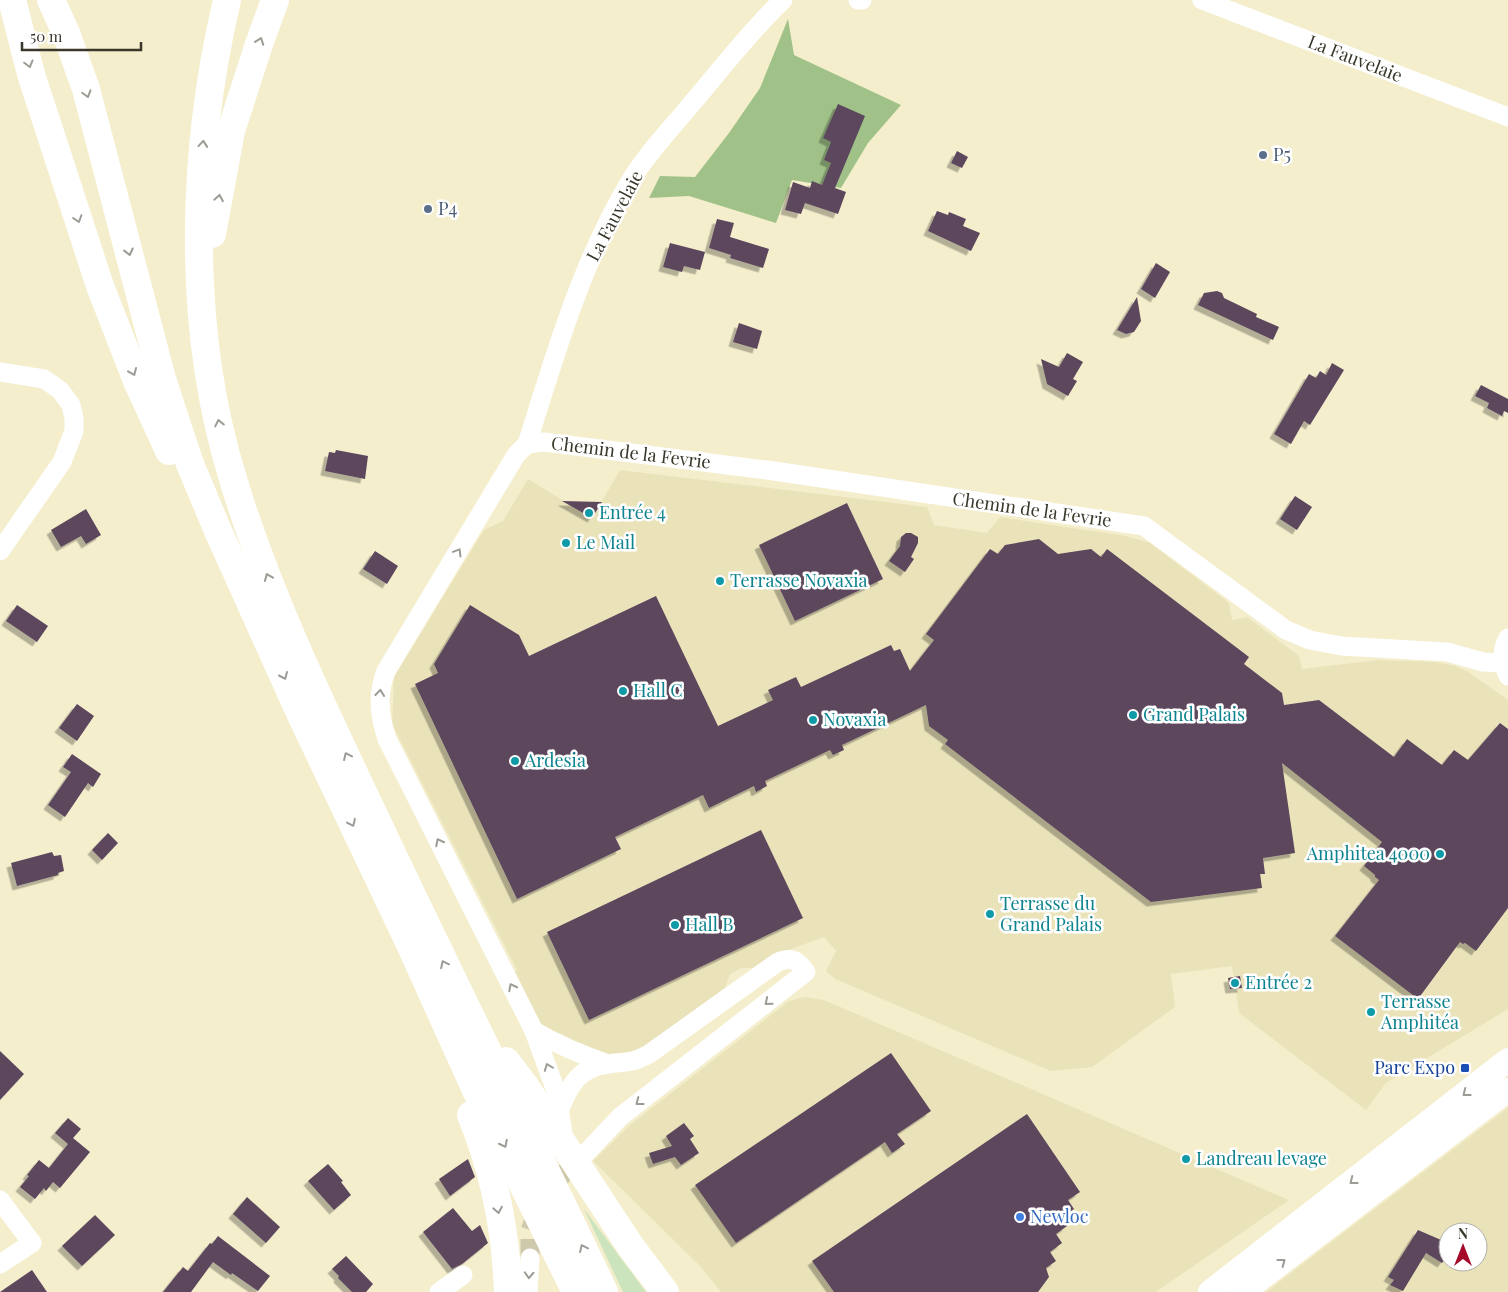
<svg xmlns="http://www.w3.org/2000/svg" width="1508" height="1292" font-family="'Playfair Display',serif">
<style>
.built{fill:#eae3ba;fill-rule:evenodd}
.green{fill:#cce4bd}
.forest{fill:#a0c288}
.building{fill:#5b465d;filter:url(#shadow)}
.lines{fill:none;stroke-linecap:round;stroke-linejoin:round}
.minor-tunnel{stroke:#cfc9ab;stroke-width:19;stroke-dasharray:19 9;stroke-linecap:butt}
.minor{stroke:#fff;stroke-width:19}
.major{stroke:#fff;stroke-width:24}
.highway{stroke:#fff;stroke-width:28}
.oneway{stroke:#9c9b94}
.service-dot{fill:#5c6f8a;stroke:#fff;stroke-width:2}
.culture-dot{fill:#0f9aa8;stroke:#fff;stroke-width:2}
.transit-dot{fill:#1a4fb4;stroke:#fff;stroke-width:2}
.shop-dot{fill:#3f7fe0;stroke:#fff;stroke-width:2}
.labels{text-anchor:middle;stroke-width:5;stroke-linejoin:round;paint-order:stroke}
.street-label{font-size:18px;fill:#393729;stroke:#fff}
.service-label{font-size:18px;fill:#4e5e75;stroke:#fff;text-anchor:start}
.culture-label{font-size:18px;fill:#0d838f;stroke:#fff;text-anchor:start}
.transit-label{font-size:18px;fill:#164399;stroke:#fff;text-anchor:end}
.shop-label{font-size:18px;fill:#366cbe;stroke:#fff;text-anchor:start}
</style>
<defs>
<filter id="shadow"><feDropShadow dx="-4.5" dy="4.5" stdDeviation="0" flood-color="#0004"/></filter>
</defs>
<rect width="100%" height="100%" fill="#f4eecc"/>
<g class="built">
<polygon points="620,470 927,507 934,525 987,533 1000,517 1126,536 1150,543 1229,603 1232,620 1247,617 1299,656 1302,669 1378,660 1436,662 1455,666 1467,671 1508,700 1508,1009 1386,1083 1366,1110 1239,1013 1232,966 1171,974 1175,1007 1092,1067 1051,1071 835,979 826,971 836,951 824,937 769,957 754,968 741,968 730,974 725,988 647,1045 632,1052 610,1054 596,1052 541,1026 514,973 517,970 392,724 394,677 484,530 503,521 528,479 592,518"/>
<polygon points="805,997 824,1000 1289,1200 1156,1292 721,1292 700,1266 593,1161 629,1126 789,1001"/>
<path d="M1508 1108V1292H1266L1393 1195ZM1448 1232H1478V1262H1448Z"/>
</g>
<polygon class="green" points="584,1209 646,1292 623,1292"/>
<polygon class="forest" points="788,19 794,55 901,105 868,143 841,188 792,180 776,223 689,196 649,198 660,176 695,177 729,133 760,88"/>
<g class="building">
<polygon points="838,104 865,116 835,188 846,192 838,214 805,203 801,214 785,210 793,182 810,188 812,181 822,185 831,163 824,160 831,142 823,138"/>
<polygon points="957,151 968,157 962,168 951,163"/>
<polygon points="937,211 948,215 949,212 966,219 963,226 980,233 971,251 928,231"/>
<polygon points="717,219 734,223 730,237 769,249 763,268 730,258 731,255 709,248"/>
<polygon points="670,243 705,252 700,270 684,266 682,272 663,267"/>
<polygon points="1156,263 1170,272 1155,298 1141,289"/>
<polygon points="1217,291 1222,293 1224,298 1257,314 1256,317 1279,327 1273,340 1198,305 1204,293"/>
<polygon points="1137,297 1141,321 1134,332 1126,334 1117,330"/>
<polygon points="739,323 762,331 757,349 733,342"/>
<polygon points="1067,353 1083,362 1073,379 1077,381 1068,396 1047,384 1041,359 1059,367"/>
<polygon points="1332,363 1344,370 1310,425 1304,421 1291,444 1274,434 1309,374 1316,378 1320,371 1326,375"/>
<polygon points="1481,385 1508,399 1508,413 1504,411 1502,416 1487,408 1489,403 1475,396"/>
<polygon points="336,450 368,456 365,479 325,471 329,452 335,453"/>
<polygon points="1295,496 1312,507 1297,530 1280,519"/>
<polygon points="562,501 602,502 592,518"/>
<polygon points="847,503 883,579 795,621 759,545"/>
<polygon points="86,509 101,535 86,544 81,536 61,547 51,530"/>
<polygon points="906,533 911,533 918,537 918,543 911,557 914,559 905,572 889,561 900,546 901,537"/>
<polygon points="1039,539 1058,554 1091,549 1101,557 1107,549 1249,657 1244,664 1282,693 1284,705 1319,700 1394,757 1407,739 1442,765 1454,750 1468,760 1500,723 1508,729 1508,908 1476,951 1465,943 1463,944 1460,942 1418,999 1335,936 1379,880 1375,877 1375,875 1364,866 1382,842 1282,763 1295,853 1263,858 1265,874 1260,874 1262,888 1151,902 945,744 948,740 929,726 926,705 842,745 844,750 833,755 830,750 765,781 767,786 756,792 754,786 709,808 703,795 615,837 621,849 517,899 415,684 438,673 434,664 470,605 519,635 529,656 656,596 718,726 773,700 768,690 796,677 801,687 891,645 894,651 900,649 910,671 934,640 926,634 990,549 998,554 1005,545"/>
<polygon points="375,551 398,566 387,584 363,569"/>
<polygon points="17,605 48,626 37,642 6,621"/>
<polygon points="77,704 94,716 77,741 59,728"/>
<polygon points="72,754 101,774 93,787 88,783 65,817 48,805 71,772 63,767"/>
<polygon points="761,830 803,918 589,1020 547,932"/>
<polygon points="108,833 118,843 102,860 92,850"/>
<polygon points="52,852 54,856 61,855 64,871 58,873 58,875 17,886 11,863"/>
<polygon points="1240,976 1242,988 1230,989 1228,978"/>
<polygon points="0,1051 24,1074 0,1100"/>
<polygon points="891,1053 931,1111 897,1134 905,1144 892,1153 885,1142 736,1243 695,1185"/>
<polygon points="1027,1114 1080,1192 1068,1200 1074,1209 1062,1217 1067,1226 1056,1234 1062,1243 1050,1252 1056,1261 1046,1268 1049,1277 1038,1292 834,1292 812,1261"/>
<polygon points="68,1118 81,1129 73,1138 90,1152 60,1188 53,1182 46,1191 44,1188 35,1199 20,1187 29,1176 27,1175 39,1160 49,1168 68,1144 55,1133"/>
<polygon points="684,1123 694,1136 690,1139 699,1153 681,1165 675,1157 653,1164 649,1153 672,1146 666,1136"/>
<polygon points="468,1159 475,1177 450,1196 439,1179"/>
<polygon points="328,1164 343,1181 341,1182 351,1195 334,1210 308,1181"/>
<polygon points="247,1197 280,1227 266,1243 233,1214"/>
<polygon points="453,1208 472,1231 480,1225 488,1243 462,1264 452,1269 423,1232"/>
<polygon points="95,1215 115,1235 82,1266 62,1246"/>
<polygon points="1418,1230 1448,1243 1448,1255 1442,1263 1426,1253 1403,1291 1390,1285 1394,1280 1388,1277"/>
<polygon points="218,1236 270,1276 258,1291 232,1273 231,1275 213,1262 191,1292 163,1292 183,1267 188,1271 210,1243 212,1244"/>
<polygon points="346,1256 373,1284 366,1292 352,1292 338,1278 339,1276 332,1269"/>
<polygon points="32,1270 47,1292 0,1292"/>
</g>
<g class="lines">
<polyline class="minor-tunnel" points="530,1258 530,1231 543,1194 583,1155"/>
<g class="minor">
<polyline points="858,0 862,0"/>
<polyline points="1202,0 1508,117"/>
<polyline points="0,372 44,379 60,390 71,405 74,418 74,431 62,462 0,551"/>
<path d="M527 444C555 355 581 264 629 183 645 156 668 132 688 108 718 73 750 31 783 0"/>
<path d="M1508 638C1501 650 1502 663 1508 676"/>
<path d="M534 1031C558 1045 582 1055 608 1064"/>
<path d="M560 1109C570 1084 579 1068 608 1064 626 1061 631 1064 649 1054L778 962C793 956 798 961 806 972L620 1117 586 1153"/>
<path d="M564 1140 557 1094 534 1031 387 739C379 715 377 694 386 671L516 455 527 444 544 442 774 471 1144 526 1286 630 1310 640 1341 646 1447 652 1483 662 1503 663"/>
<polyline points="0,1200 32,1243 0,1264"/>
<polyline points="439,1292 463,1275"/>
<polyline points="528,1292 530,1258"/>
</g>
<g class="major">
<polyline points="1210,1292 1508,1060"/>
<polyline points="1243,1292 1508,1090"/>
</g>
<g class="highway">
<polyline points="12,0 31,74 100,286 137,381 169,451"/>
<polyline points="51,0 66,33 86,89 162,379 190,464 218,531 300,713 409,942 475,1088 576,1292"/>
<path d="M227 0C191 154 186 327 233 479 270 601 327 716 381 830 454 985 531 1138 604 1292"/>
<polyline points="212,234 231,131 259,44 275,0"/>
<polyline points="506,1061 527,1089 631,1247 665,1292"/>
<path d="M471 1115C494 1171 506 1231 508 1292"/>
</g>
</g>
<defs><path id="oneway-chevron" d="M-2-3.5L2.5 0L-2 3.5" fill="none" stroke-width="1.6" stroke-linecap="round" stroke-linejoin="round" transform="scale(1.25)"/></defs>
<g class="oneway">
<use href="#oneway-chevron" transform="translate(260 41) rotate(-70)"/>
<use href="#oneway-chevron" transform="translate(29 64) rotate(75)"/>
<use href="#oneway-chevron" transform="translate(87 94) rotate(74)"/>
<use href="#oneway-chevron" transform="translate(203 144) rotate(-85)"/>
<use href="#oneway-chevron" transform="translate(219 198) rotate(-80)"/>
<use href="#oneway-chevron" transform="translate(78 219) rotate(72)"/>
<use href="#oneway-chevron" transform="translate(129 252) rotate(76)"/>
<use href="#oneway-chevron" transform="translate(133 372) rotate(67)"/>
<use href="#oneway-chevron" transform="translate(219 423) rotate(-102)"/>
<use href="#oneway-chevron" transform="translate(458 552) rotate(-59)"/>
<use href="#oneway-chevron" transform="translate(268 577) rotate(-112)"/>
<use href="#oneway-chevron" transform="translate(284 676) rotate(66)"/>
<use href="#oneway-chevron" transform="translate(380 693) rotate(-84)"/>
<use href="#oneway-chevron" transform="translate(347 756) rotate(-115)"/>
<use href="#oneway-chevron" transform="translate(352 823) rotate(65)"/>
<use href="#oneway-chevron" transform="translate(439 842) rotate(-117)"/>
<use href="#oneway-chevron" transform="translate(444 964) rotate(-116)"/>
<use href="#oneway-chevron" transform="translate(512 987) rotate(-117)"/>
<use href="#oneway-chevron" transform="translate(768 1002) rotate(141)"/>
<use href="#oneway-chevron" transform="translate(548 1067) rotate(-111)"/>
<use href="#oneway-chevron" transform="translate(1466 1093) rotate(142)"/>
<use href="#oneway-chevron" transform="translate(639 1102) rotate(142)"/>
<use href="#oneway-chevron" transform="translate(504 1144) rotate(63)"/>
<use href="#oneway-chevron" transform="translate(1353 1181) rotate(142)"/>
<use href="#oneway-chevron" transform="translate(498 1210) rotate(80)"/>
<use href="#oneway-chevron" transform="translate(583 1248) rotate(-115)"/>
<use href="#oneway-chevron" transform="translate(1282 1262) rotate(-37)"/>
<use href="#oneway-chevron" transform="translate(529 1275) rotate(93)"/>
</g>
<g class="service-dot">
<circle cx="1263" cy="155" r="5"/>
<circle cx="428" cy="209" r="5"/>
</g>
<g class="culture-dot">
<circle cx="589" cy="513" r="5"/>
<circle cx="566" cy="543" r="5"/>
<circle cx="720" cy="581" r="5"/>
<circle cx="623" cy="691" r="5"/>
<circle cx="1133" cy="715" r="5"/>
<circle cx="813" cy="720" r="5"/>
<circle cx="515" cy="761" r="5"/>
<circle cx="1440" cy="854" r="5"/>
<circle cx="990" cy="914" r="5"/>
<circle cx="675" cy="925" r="5"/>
<circle cx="1235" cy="983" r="5"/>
<circle cx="1371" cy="1012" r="5"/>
<circle cx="1186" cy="1159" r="5"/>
</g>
<rect class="transit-dot" x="1460" y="1063" width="10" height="10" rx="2.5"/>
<circle class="shop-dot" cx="1020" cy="1217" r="5"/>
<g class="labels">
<g class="street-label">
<text transform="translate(1355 59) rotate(21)" y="6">La Fauvelaie</text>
<text transform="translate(615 216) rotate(-62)" y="6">La Fauvelaie</text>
<text transform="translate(631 453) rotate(7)" y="6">Chemin de la Fevrie</text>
<text transform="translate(1032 510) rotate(8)" y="6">Chemin de la Fevrie</text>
</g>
<g class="service-label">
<text x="1273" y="161">P5</text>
<text x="438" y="215">P4</text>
</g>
<g class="culture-label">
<text x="599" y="519">Entrée 4</text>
<text x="576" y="549">Le Mail</text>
<text x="730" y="587">Terrasse Novaxia</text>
<text x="633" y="697">Hall C</text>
<text x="1143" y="721">Grand Palais</text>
<text x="823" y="726">Novaxia</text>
<text x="525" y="767">Ardesia</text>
<text x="1430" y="860" text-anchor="end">Amphitea 4000</text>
<text x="1000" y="910">Terrasse du<tspan x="1000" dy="21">Grand Palais</tspan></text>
<text x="685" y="931">Hall B</text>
<text x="1245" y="989">Entrée 2</text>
<text x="1381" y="1008">Terrasse<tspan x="1381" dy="21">Amphitéa</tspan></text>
<text x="1196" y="1165">Landreau levage</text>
</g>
<g class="transit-label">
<text x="1455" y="1074">Parc Expo</text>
</g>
<g class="shop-label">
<text x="1030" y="1223">Newloc</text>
</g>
</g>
<g transform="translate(1463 1247)"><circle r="24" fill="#ffffff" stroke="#b0afa9"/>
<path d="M0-4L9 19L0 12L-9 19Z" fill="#a50a2a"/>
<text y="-8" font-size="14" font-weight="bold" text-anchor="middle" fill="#393729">N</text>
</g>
<path d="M22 42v8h119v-8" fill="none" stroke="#393729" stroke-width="2.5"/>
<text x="30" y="42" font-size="15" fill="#393729" stroke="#ffffff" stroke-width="4" paint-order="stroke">50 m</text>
</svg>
